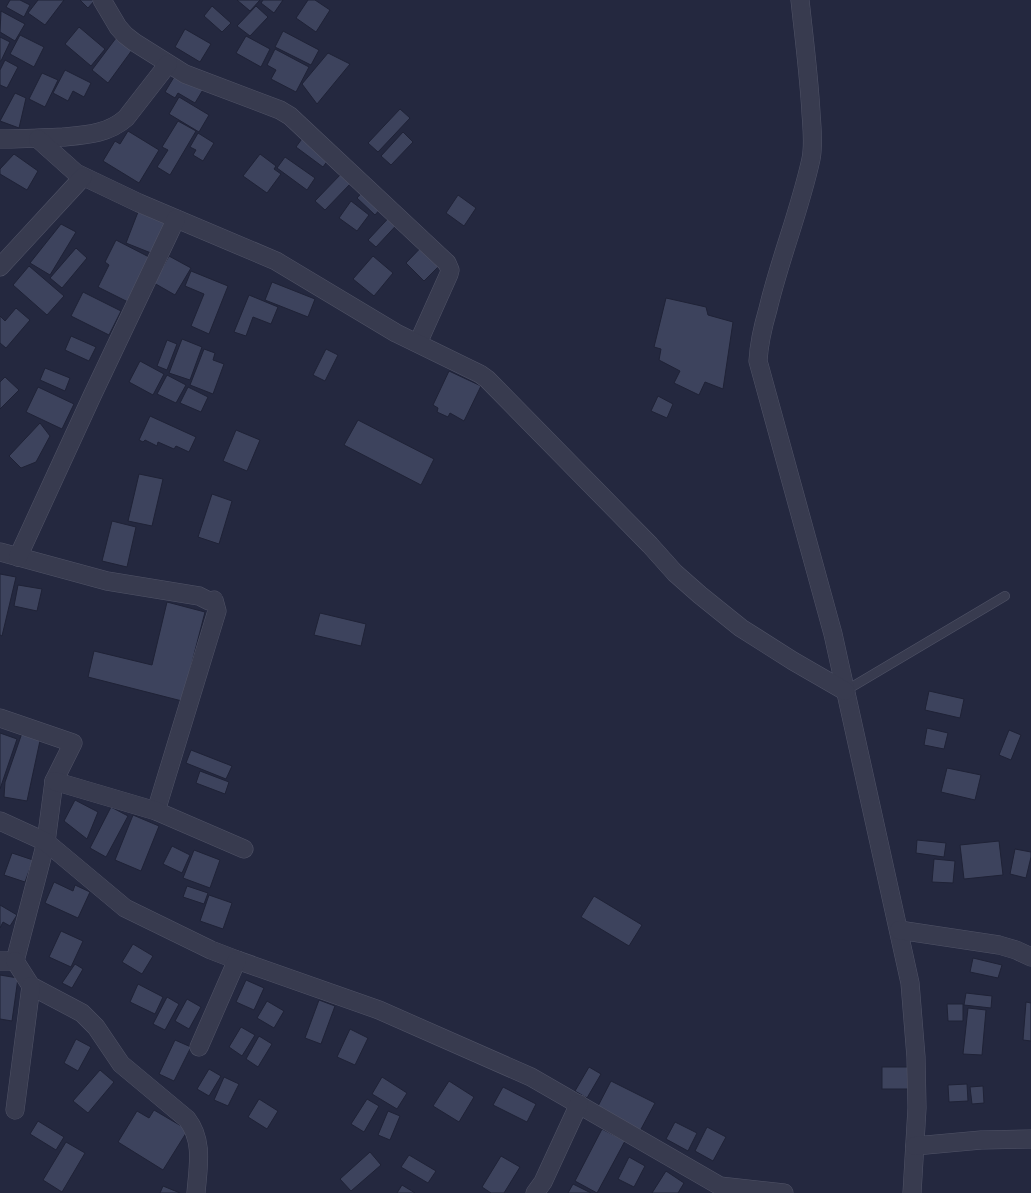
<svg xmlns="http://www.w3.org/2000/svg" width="1031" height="1193" font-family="'Fira Sans Condensed',sans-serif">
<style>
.building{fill:#3d435d;stroke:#1f2236}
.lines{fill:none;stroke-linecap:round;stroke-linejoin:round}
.lane-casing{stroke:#505367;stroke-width:10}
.street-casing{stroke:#505367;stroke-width:19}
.lane{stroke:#383b4f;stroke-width:9}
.street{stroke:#383b4f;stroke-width:18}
</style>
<rect width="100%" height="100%" fill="#24283f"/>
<g class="building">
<polygon points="10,0 20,0 30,5 24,17 6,7"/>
<polygon points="38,0 64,0 45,25 28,13"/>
<polygon points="80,0 95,0 88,8"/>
<polygon points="237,0 260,0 250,11"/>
<polygon points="263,0 283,0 274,13 261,3"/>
<polygon points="308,0 315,0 330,10 316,32 296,18"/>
<polygon points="212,6 231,23 222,32 204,16"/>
<polygon points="256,6 268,17 250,36 237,26"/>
<polygon points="1,11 25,24 15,41 0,32"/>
<polygon points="79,27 105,49 91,66 65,44"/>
<polygon points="185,29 211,44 200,62 175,47"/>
<polygon points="283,31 319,50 311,65 275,47"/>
<polygon points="119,34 135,46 108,83 92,70"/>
<polygon points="20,35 44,47 34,67 10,54"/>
<polygon points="246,36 270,49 261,67 236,53"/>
<polygon points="0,37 10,42 1,61 0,61"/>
<polygon points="275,49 309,67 296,92 271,79 276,70 267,65"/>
<polygon points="328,53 350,64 317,104 302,84"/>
<polygon points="5,60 18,67 7,88 0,85 0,70"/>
<polygon points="180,67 207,83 195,103 178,93 175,98 165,92"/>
<polygon points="65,70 91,83 84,97 73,91 68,101 53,93"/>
<polygon points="42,73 58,80 45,107 29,99"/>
<polygon points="15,93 26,98 19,128 0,121"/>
<polygon points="179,97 209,115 199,132 169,114"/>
<polygon points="400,109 410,118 378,152 368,143"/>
<polygon points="178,121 196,131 170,175 157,167 168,150 162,147"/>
<polygon points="309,129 336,149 323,167 296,147"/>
<polygon points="128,131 159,150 139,183 103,161 115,141 120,144"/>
<polygon points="403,132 413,142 391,165 381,156"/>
<polygon points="198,133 214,143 203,161 193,155 196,150 190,147"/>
<polygon points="14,154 38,171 27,190 0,174 0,169"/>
<polygon points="260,154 276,166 274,169 281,174 267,193 243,176"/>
<polygon points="285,157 315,178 307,190 277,168"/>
<polygon points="341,174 351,183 325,210 315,201"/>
<polygon points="370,184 388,200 375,215 357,198"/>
<polygon points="458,195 476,208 464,226 446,213"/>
<polygon points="351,201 369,215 357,231 339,218"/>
<polygon points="396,210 404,217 376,247 368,240"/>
<polygon points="138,212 168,224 156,255 126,243"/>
<polygon points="61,224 76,232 50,275 30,263"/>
<polygon points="431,237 450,255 424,281 406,263"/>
<polygon points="116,240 151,258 128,302 98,287 109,265 105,262"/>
<polygon points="76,248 87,258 62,288 50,278"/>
<polygon points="169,256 191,268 175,295 154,283"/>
<polygon points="373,256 393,273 374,296 353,279"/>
<polygon points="29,266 64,296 47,315 13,285"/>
<polygon points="191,271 228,286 209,334 191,326 204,294 185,286"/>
<polygon points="272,282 315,299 308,317 265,300"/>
<polygon points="83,292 121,311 109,335 71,316"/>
<polygon points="249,295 278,307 271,324 253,317 246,336 234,332"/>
<polygon points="666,298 706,307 708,315 733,322 723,389 705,382 699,395 674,383 680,371 659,360 661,349 654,347"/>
<polygon points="16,308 30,320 6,348 0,343 0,316 5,321"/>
<polygon points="71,336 96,347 89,361 65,350"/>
<polygon points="182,339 202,347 190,380 169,373"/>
<polygon points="167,340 177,344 167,370 157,366"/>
<polygon points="204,349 215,353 213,360 224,364 213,394 190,385"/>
<polygon points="326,349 338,355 325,381 313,375"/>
<polygon points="140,361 164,374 153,395 129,382"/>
<polygon points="45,368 70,378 65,391 40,380"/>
<polygon points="449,371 481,386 464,421 450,413 448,417 437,412 438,408 433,405"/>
<polygon points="167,375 186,385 176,403 157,394"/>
<polygon points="5,377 19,390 0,409 0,382"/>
<polygon points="38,387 74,404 62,429 26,412"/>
<polygon points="188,387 208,397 201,412 180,403"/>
<polygon points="658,396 673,404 667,418 651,411"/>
<polygon points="150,416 196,437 189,452 176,446 174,449 158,442 157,446 145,440 143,442 139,440"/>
<polygon points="358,420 434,459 421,485 344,445"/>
<polygon points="40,423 50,436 36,462 21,468 9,456"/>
<polygon points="236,430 260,440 247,471 223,461"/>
<polygon points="139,474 163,479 152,526 128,521"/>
<polygon points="212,494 232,501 219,544 198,537"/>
<polygon points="112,521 136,527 127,567 102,561"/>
<polygon points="0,574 16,577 2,636 0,635"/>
<polygon points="18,585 42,589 37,611 14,606"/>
<polygon points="167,602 205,612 182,701 88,677 94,651 152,665"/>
<polygon points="320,613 366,624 361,646 314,635"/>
<polygon points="929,691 964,699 960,718 925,710"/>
<polygon points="927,728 948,733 944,749 924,745"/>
<polygon points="1009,730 1021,735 1011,760 999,755"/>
<polygon points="0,733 17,739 0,789"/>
<polygon points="22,733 41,736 27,801 4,797 5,782"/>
<polygon points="191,750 232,766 226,779 186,763"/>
<polygon points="947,768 981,775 975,800 941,792"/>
<polygon points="200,771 229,782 225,794 196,783"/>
<polygon points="75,800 98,812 87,839 64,821"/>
<polygon points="111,807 128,816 106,857 90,848"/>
<polygon points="133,815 159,826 141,871 115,860"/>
<polygon points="917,840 946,843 944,857 916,853"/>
<polygon points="999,841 1003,875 964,879 960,845"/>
<polygon points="172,846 190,855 182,873 163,864"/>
<polygon points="1015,849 1031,852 1031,857 1026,878 1010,874"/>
<polygon points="194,850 220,860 210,888 183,878"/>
<polygon points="12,853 33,860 25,882 4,875"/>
<polygon points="934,859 955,861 953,883 932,882"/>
<polygon points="54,882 73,891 75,885 90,892 78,918 45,903"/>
<polygon points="187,886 208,893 204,904 183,897"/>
<polygon points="209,895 232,903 223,929 200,921"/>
<polygon points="594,896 642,925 629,946 581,917"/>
<polygon points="0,905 17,915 10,926 3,922 0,928"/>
<polygon points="61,931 83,941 71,967 49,957"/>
<polygon points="133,944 153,956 142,974 122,962"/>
<polygon points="973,958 1002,965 998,978 970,972"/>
<polygon points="75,964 83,969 72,988 62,983"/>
<polygon points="0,975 18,978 12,1021 0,1019"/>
<polygon points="246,980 264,988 254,1010 236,1002"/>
<polygon points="138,984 163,997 155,1014 130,1002"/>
<polygon points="966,993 992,996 991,1008 964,1005"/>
<polygon points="167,997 179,1004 165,1030 153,1024"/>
<polygon points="187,999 201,1007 189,1029 175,1021"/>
<polygon points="319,1000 335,1006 321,1044 305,1038"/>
<polygon points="267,1001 284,1011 274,1028 257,1018"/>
<polygon points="1026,1002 1031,1003 1031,1041 1023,1040"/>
<polygon points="947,1004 963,1004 963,1021 948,1021"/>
<polygon points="968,1008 986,1010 982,1055 963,1054"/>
<polygon points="241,1027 255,1035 242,1056 229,1047"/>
<polygon points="350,1029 368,1038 355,1065 337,1057"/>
<polygon points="259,1036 272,1044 258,1067 246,1059"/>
<polygon points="76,1039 91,1047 78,1071 64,1063"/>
<polygon points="175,1040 191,1047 174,1081 159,1074"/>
<polygon points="589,1067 601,1074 587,1098 575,1091"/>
<rect x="882" y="1067" width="31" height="22"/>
<polygon points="209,1069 221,1076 209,1096 197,1089"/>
<polygon points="100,1070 114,1082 88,1113 73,1101"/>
<polygon points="224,1077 239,1084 228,1106 214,1100"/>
<polygon points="382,1077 407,1093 397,1109 372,1094"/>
<polygon points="449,1081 474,1097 459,1122 433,1106"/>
<polygon points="611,1081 655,1103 640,1131 597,1108"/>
<polygon points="967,1084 968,1101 949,1102 948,1085"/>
<polygon points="983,1086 984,1103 972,1104 970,1087"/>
<polygon points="503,1087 536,1104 527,1122 493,1105"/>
<polygon points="259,1099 278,1111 267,1129 248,1117"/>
<polygon points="367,1099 379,1106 364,1132 351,1124"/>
<polygon points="154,1110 188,1130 163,1170 118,1142 137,1111 149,1118"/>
<polygon points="388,1111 400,1116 390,1140 378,1135"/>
<polygon points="38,1121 64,1137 56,1150 30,1134"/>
<polygon points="675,1122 697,1133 688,1151 666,1139"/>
<polygon points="707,1127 726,1137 713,1161 695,1151"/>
<polygon points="602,1129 625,1141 597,1193 575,1181"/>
<polygon points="66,1142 85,1153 62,1192 43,1180"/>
<polygon points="370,1152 381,1165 351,1191 340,1179"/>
<polygon points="409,1155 436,1171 428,1183 401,1167"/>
<polygon points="501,1156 520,1167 504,1193 491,1193 482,1187"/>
<polygon points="629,1157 645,1166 634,1187 618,1179"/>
<polygon points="666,1171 684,1183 678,1193 652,1193"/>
<polygon points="573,1184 591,1193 568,1193"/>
<polygon points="402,1185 415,1193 397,1193"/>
<polygon points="163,1186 180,1193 160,1193"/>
</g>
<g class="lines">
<g class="lane-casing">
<polyline id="lane" points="845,691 1005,596"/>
</g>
<g class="street-casing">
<g id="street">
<polyline points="102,0 118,27 125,35 134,42 185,74 280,110 290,116 447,263 450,270 449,274 418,343"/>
<path d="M800 0C804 38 809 76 811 113 812 128 814 144 811 159 800 210 780 258 768 309 763 326 759 343 758 361L833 634 910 983 916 1057 917 1108 912 1193"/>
<path d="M0 139C21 139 42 138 63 137 86 135 108 134 126 118L168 64"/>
<polyline points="38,139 76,173 139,203 276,261 396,333 480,374 487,379 650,545 675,573 700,595 741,628 793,661 845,691"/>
<polyline points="0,267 83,177"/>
<polyline points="0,552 107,581 199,596 209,601 214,600 217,611 156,811"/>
<polyline points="18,557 92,396 176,219"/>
<polyline points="0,718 73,743 54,781 46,842 15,961 0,961"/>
<polyline points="54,781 156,811 244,849"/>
<polyline points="0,821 46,842 125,908 211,950 237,960 379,1010 531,1077 720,1186 784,1193"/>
<polyline points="899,930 999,945 1016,950 1031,957"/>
<path d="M15 961 31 986 82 1013 96 1027 121 1064 187 1119C204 1141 198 1167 196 1193"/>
<polyline points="199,1047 237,960"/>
<polyline points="15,1110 31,986"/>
<polyline points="915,1146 981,1140 1031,1139"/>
<polyline points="535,1193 543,1182 579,1104"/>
</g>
</g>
<use href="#lane" class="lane"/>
<use href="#street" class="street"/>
</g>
</svg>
